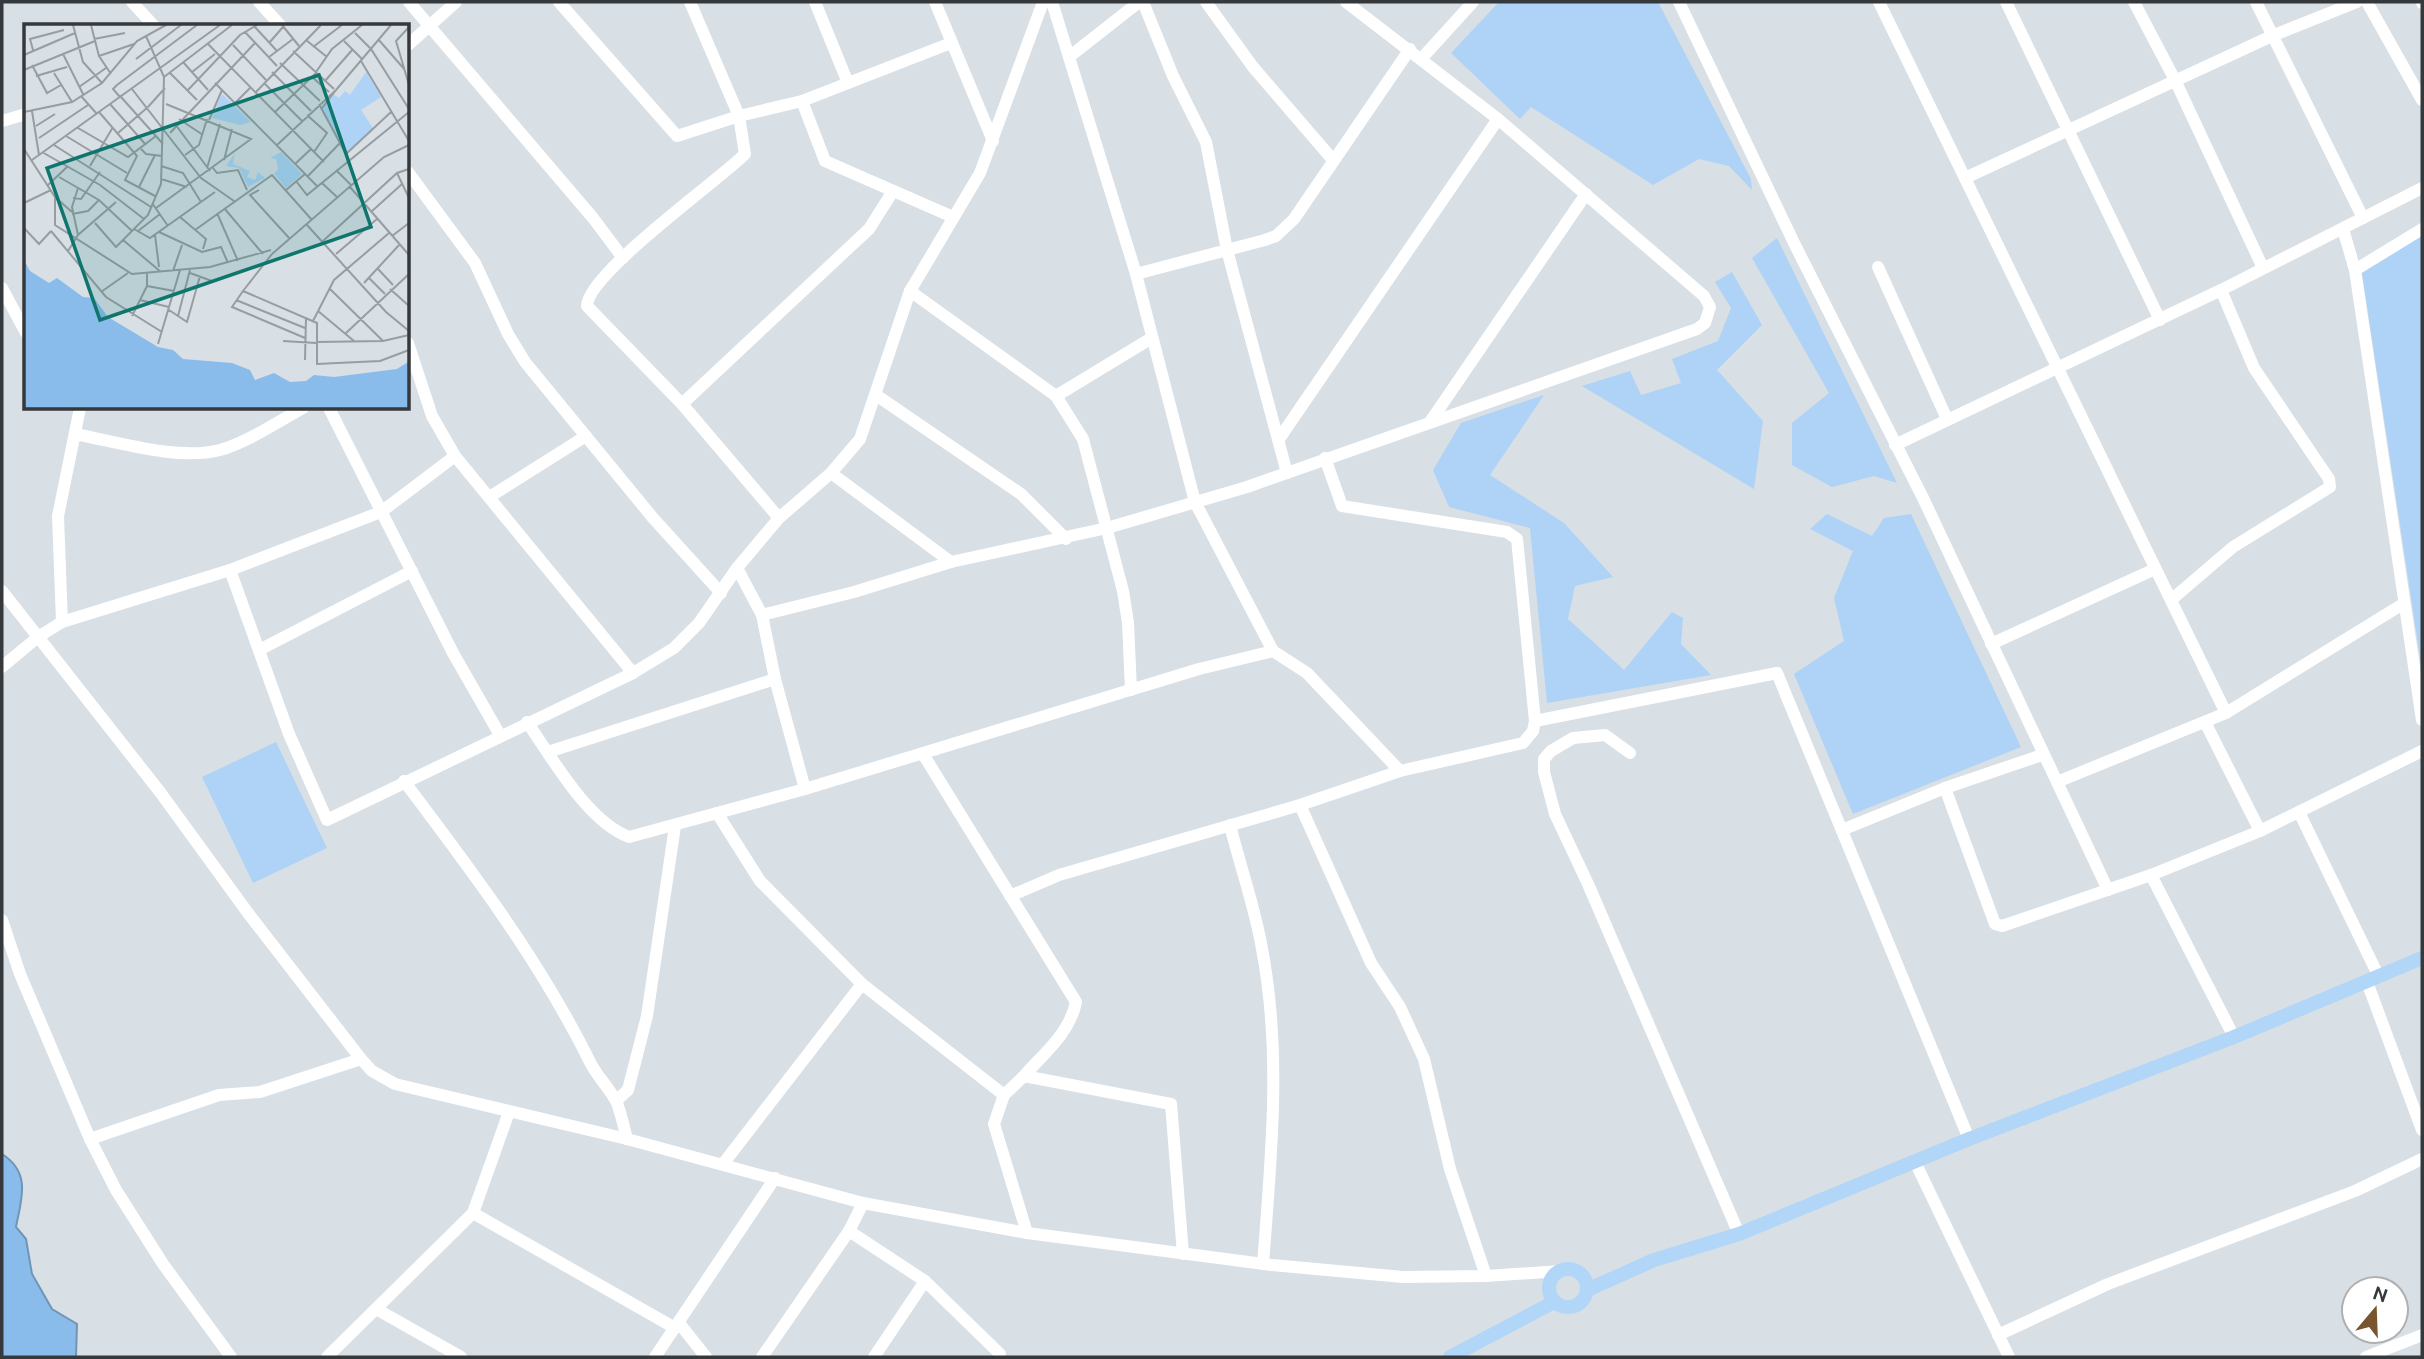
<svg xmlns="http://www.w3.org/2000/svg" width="2424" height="1359" font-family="Ubuntu,sans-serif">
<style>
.green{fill:#aed3f6}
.water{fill:#89bcea;stroke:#7095b6;stroke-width:2}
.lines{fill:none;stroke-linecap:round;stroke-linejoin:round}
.minor{stroke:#fff;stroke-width:12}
.major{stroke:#b2d6f7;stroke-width:14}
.inset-road{fill:none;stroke:#979da1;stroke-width:2}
.view{fill:#0f766e;fill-opacity:0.15;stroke:#0f766e;stroke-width:3.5}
.inset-edge{fill:none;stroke:#36393b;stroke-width:3.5}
</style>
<rect width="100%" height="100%" fill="#d8dfe5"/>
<g class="green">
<polygon points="1499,2 1658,2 1751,179 1752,190 1729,166 1699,159 1653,185 1531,107 1520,119 1451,53"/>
<polygon points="2422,235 2422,670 2362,273"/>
<polygon points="1777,238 1897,483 1874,476 1832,487 1792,465 1792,423 1829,393 1752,258"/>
<polygon points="1732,272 1762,325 1717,370 1763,421 1754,489 1582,386 1630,371 1641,395 1681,383 1672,359 1718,341 1731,308 1715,282"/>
<polygon points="1544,395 1490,475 1564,523 1613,577 1575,586 1568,619 1624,670 1672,612 1683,618 1681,644 1711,675 1547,703 1530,528 1449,507 1433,470 1461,423"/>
<polygon points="1827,514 1872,536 1884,518 1911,514 2021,747 1853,814 1794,674 1844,641 1834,598 1853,551 1810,529"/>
<polygon points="276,742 327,848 253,883 202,777"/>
</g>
<path class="water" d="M2 1154C32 1173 21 1200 16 1227L26 1239 32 1274 52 1309 77 1324 76 1357H2Z"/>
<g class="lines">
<g class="minor">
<polyline points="132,2 154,26"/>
<polyline points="259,2 281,26"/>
<polyline points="409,2 593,218 623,258"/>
<polyline points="559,2 677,136 739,116 802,101 951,43"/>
<path d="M690 2 739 116 745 154C718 181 587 274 587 306L682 404 779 518"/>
<polyline points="815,2 848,83"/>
<polyline points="935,2 993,141"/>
<polyline points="1052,2 1136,274 1195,502 1273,651 1307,673 1400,771"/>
<polyline points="1143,2 1173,76 1206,142 1227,250 1287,473"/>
<polyline points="1206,2 1253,67 1333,160"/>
<polyline points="1679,2 1795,245 1923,498 2108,890"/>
<polyline points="1879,2 2226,713"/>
<polyline points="2006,2 2160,320"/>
<polyline points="2134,2 2175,80 2263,268"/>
<polyline points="2256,2 2363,218"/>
<polyline points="2367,2 2422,100"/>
<polyline points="2422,2 2422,3"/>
<polyline points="408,45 456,2"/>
<polyline points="1069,57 1139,2"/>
<polyline points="1422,58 1473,2"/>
<polyline points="802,101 825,161 953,217"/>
<polyline points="2,121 26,114"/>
<polyline points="408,172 475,263 508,334 525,362 653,518 721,593"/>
<polyline points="1965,178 2274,35 2357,2"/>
<polyline points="2343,229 2355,270 2422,720"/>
<polyline points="1878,267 1947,419"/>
<polyline points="2355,270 2422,229"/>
<polyline points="1136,274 1265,240 1276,236 1294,219 1410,49"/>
<polyline points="2,288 26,333"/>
<polyline points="910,291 1056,396 1083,439 1123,591 1128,623 1131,690"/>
<polyline points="408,343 432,416 455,456 633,673"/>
<polyline points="876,395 1021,494 1066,539"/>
<polyline points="1056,396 1150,339"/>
<polyline points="682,404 869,229 893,191"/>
<polyline points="329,408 453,653 500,735"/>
<polyline points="1430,422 1586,194"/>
<path d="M75 434C117 442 179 461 220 450 248 442 277 422 303 408"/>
<polyline points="1279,439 1498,119"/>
<polyline points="1895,445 2221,290 2422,188"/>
<polyline points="1325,458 1342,506 1507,532 1517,539 1535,721"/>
<polyline points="831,473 951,562"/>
<polyline points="491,496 586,436"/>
<polyline points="737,568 762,615 775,679 805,789"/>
<polyline points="230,570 289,734 327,820 633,673 674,648 699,623 737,568 779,518 831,473 860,439 910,291 980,173 1043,2"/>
<polyline points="2,591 160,792 248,913 361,1059 372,1071 395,1084 627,1139 863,1203 1027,1233 1272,1265 1403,1277 1486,1276 1561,1271"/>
<polyline points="2171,600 2233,547 2330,487 2329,479 2254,368 2221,290"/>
<polyline points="762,615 854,592 951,562 1107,528 1247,487 1697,329 1705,323 1710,307 1704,296 1498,119 1346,2"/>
<polyline points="62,622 58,516 80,408"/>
<polyline points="1991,644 2155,569"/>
<polyline points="259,650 412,571"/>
<polyline points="2,667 38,637 62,622 230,570 381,512 455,456"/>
<path d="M527 722C553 759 587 821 629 837L805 789 1199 669 1273 651"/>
<polyline points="2205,722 2260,831"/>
<polyline points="548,752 775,679"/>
<polyline points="1630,753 1605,735 1573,738 1551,751 1544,759 1544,772 1555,814 1588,884 1739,1234"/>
<path d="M923 754 1076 1002C1070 1033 1044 1053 1024 1076"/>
<path d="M404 781C472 871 540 961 590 1062 597 1077 610 1088 617 1103 621 1114 624 1127 627 1139"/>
<polyline points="2057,782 2226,713 2403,604"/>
<polyline points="1945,788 1995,924 2002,926 2151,875 2260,831 2422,751"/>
<polyline points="1300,805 1371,963 1400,1007 1424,1059 1450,1169 1486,1276"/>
<polyline points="2299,812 2379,977"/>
<polyline points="717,813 760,881 862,984 1004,1095"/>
<path d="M1230 825C1240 866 1255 907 1262 949 1282 1053 1271 1159 1263 1264"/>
<polyline points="1842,830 1945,788 2042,755"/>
<polyline points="2151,875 2234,1037"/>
<polyline points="1010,896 1059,875 1300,805 1400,771 1523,743 1533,731 1535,721 1777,673 1969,1139"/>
<polyline points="2,920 20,974 90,1139 116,1190 163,1264 231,1357"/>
<polyline points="2367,982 2422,1130"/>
<polyline points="616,1101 628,1090 647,1016 675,826"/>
<polyline points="90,1139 219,1095 260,1092 361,1059"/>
<polyline points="723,1164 862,984"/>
<polyline points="1916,1164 2009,1357"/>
<polyline points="473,1213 675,1328"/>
<polyline points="849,1231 925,1281 1000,1354"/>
<polyline points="1027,1233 994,1124 1004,1095 1024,1076 1171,1104 1183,1254"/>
<polyline points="378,1310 461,1357"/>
<polyline points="679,1323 706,1357"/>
<polyline points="1998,1335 2108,1284 2355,1191 2422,1159"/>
<polyline points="327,1357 473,1213 509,1112"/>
<polyline points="655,1357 775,1178"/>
<polyline points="762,1357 849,1231 863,1203"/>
<polyline points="874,1357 925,1281"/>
<polyline points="2366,1357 2422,1335"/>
</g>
<g class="major">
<circle cx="1568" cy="1288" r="19"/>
<polyline points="1587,1290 1654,1260 1739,1234 1969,1139 2234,1037 2422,958"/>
<polyline points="1450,1357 1554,1302"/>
</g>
</g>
<g transform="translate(24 24)">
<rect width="385" height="385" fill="#d8dfe5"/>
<path d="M342 48 357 73 337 86 349 104 322 129 298 84 309 70 315 74 321 67 326 71ZM198 70 226 97 227 98 216 101 188 94ZM257 128 278 150 262 164 250 150 254 145 252 135 246 134ZM211 129 209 140 226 147 223 153 231 156 234 148 241 154 224 163 215 144 202 142Z" fill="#aed3f6"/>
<path d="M0 236 6 247 25 259 33 254 59 273 70 274 84 293 134 323 149 326 159 335 208 339 226 346 231 356 250 349 266 358 282 357 290 351 310 353 373 345 384 338 385 384H0Z" fill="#89bcea"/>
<path class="inset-road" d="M49 1 59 38 78 59M67 1 75 32 87 50M258 1 275 22M230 2 253 27M385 3 372 17 385 61M221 8 253 42M331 9 347 25 385 85M70 15 101 9M354 15 381 46M282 16 303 33M320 17 338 35M183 19 300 138M245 19 259 3M209 21 242 56M289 23 318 1M9 26 6 15 40 6M269 27 310 65M39 30 59 70M0 31 51 9M75 32 110 20M245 33 269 15M112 35 157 1M337 37 385 117M159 38 184 66M256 39 296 77M8 41 23 69 37 61M0 46 71 17M168 48 191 30M248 48 287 87M292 48 308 25 338 1M30 49 48 78M146 49 173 76M12 52 43 43M140 53 208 1M288 53 305 68M301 57 329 25M191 59 294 163M240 59 278 97M55 63 82 44M108 65 177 154 210 177M164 66 216 11 233 1M231 69 297 1M57 72 73 90M96 73 89 65 93 61 173 1M97 73 139 120M211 79 226 64M86 80 122 121M295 80 324 134M124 83 141 64M298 84 312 66M8 87 15 131M0 88 48 78 78 59 113 17 142 1M75 88 113 132 101 156 131 172M251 88 292 49M283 91 303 109 290 128M155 95 179 111M185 96 198 66M151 100 186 147M12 102 31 90M54 104 104 133 132 112M94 109 124 83M146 109 231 19M42 112 103 149M15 114 64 81M30 121 127 183M253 121 312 66 367 1M0 125 31 173 48 188M117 125 122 130 138 132M18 128 76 161 120 195M322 130 367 88M161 131 175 121 183 95M8 136 196 1M200 136 208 105M271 140 287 125M66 142 89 103M137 142 159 149 177 178M183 144 196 100M189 144 193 149 214 146 223 166M312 146 328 162M373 149 385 174M284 152 316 119M35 153 75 176 108 207M137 155 163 163M272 157 283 171 385 88M298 159 314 174M24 161 44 142M115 163 131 131M326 163 385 231M54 164 48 183 54 211M235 166 226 171 266 215M262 166 281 150M31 173V201L108 250 186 243 247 226M49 174 57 175 76 148M0 179 27 166M128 179 144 202M132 184 227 115 142 80M200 184 239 230M347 188 378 160M193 189 214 237M48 190 64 187 75 176M156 193 182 215 179 225M71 199 92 223 124 191 137 160 140 53 122 12M283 201 362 288 385 307M0 204 15 220 27 207M110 205 126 214 191 168M171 206 248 151 288 196M27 207 82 273 138 308M114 207 136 190M135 208 178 228 197 223 204 239M131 211 135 243M368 212 385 199M99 216 137 248M299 217 373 149 385 145M44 227 54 211 92 178M248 230 219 267 293 299V340L356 337 385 326M248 230 360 133 385 121M312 230 353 195M354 245 369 261M149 247 158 221M166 249 188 257M345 254 361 270M340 259 376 220M123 262 150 267M306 265 359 317M366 265 384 281M219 267 208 283 281 314M77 268 104 249M116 276 145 283M212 276 281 304M145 286 163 298 176 252M294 287 330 317M108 292 123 262V249M154 292 166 246M289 297 310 256 365 209M322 309 385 250M259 317 292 319M292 318 359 317 385 311M134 320 156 246M281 336 282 294"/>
<path class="view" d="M295 51 347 203 76 296 23 144Z"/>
<rect width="385" height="385" class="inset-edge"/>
</g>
<rect width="2424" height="1359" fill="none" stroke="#36393b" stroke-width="7"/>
<g transform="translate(2375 1310) rotate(19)"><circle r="33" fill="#ffffff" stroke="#afb0b1" stroke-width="2"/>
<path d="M0-5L12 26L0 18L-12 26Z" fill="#78552e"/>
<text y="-10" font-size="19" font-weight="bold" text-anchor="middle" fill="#36393b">N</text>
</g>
</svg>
